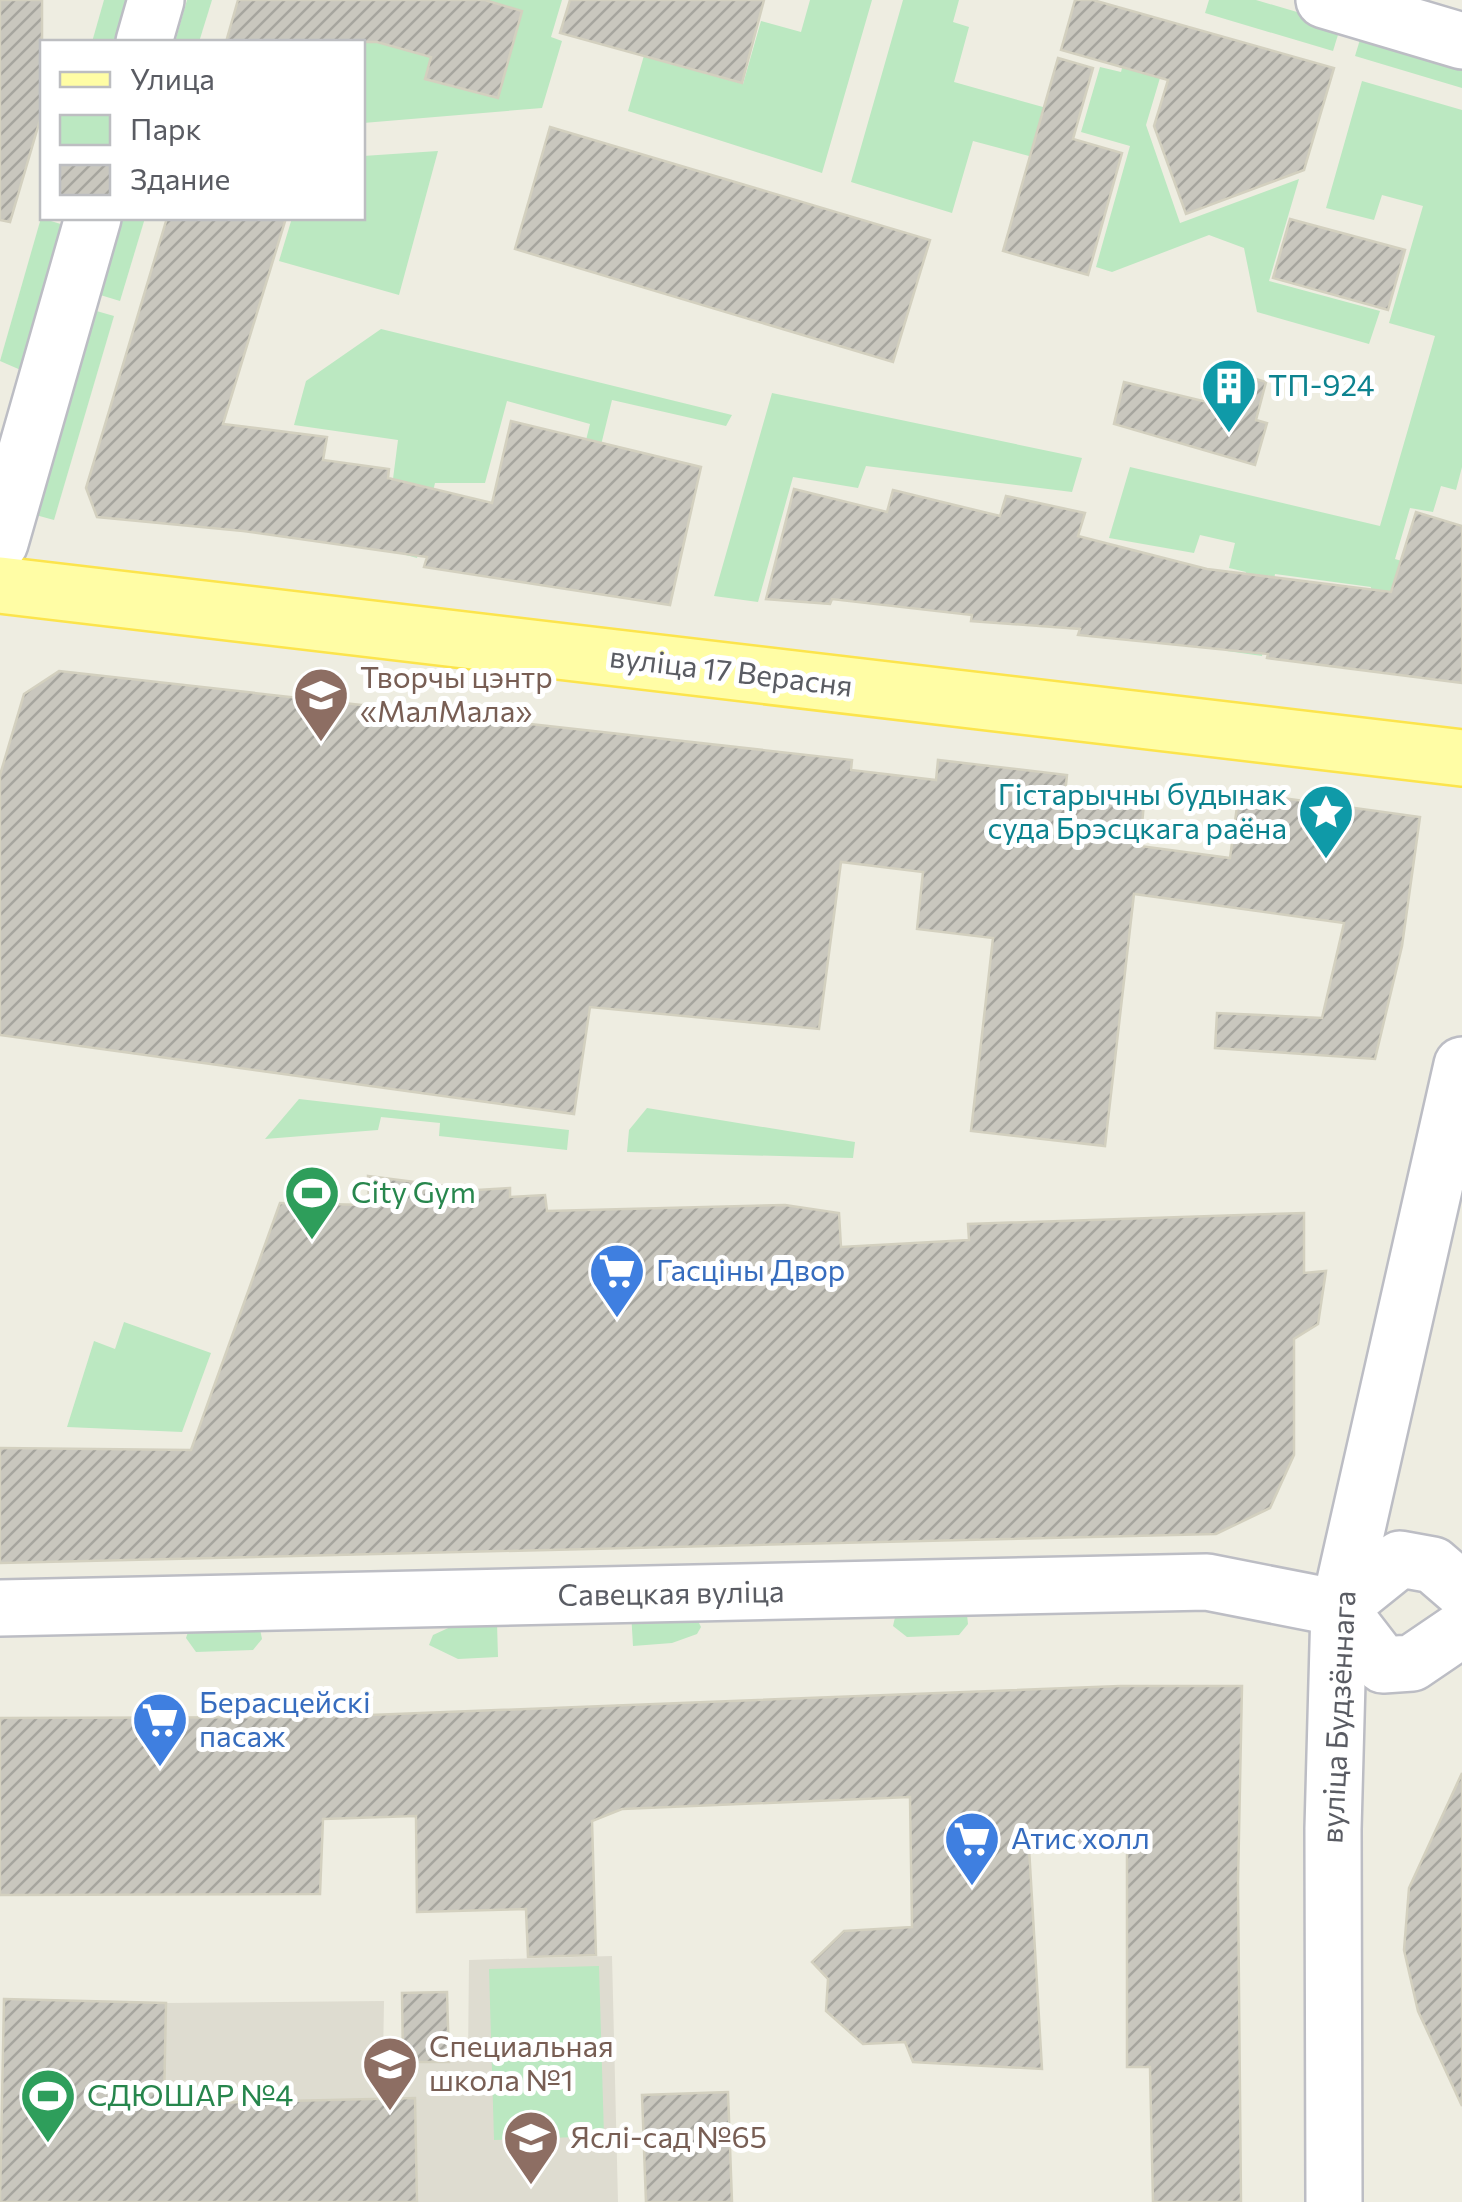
<svg xmlns="http://www.w3.org/2000/svg" width="1462" height="2202" font-family="Commissioner,sans-serif">
<style>
.education{fill:#dedcd0}
.green{fill:#bbe8c1}
.building{fill:url(#building-hatch);stroke:#d3d0bf;stroke-width:2.5}
.lines{fill:none;stroke-linecap:round;stroke-linejoin:round}
.minor-casing{stroke:#bcbdc4;stroke-width:60}
.major-casing{stroke:#fce44c;stroke-width:60}
.minor{stroke:#fff;stroke-width:55}
.major{stroke:#fffda5;stroke-width:55}
.labels{text-anchor:middle;stroke-width:10;stroke-linejoin:round;paint-order:stroke}
.culture-label{font-size:30px;fill:#0d838f;stroke:#fff;text-anchor:start}
.street-label{font-size:30px;fill:#5a5c63;stroke:#fff}
.education-label{font-size:30px;fill:#785e54;stroke:#fff;text-anchor:start}
.leisure-label{font-size:30px;fill:#27864d;stroke:#fff;text-anchor:start}
.shop-label{font-size:30px;fill:#366cbe;stroke:#fff;text-anchor:start}
</style>
<defs>
<pattern id="building-hatch" width="6" height="6" patternUnits="userSpaceOnUse" patternTransform="scale(2.5)"><rect width="6" height="6" fill="#c9c7be"/><path d="M-1 1l2-2M0 6l6-6M5 7l2-2" fill="none" stroke="#a6a59e"/></pattern>
</defs>
<rect width="100%" height="100%" fill="#eeede1"/>
<polygon class="education" points="612,1956 618,2202 161,2202 166,2003 384,2001 383,2061 468,2060 469,1960"/>
<g class="green">
<polygon points="104,0 129,0 117,42 92,42"/>
<polygon points="187,0 212,0 199,42 175,42"/>
<polygon points="362,0 562,0 551,37 562,41 542,108 363,123 362,42 349,42"/>
<polygon points="660,0 700,0 682,67 743,84 761,21 801,32 810,0 872,0 822,173 628,111"/>
<polygon points="903,0 959,0 953,22 969,27 954,82 1068,114 1055,163 973,141 952,213 851,182"/>
<polygon points="1209,0 1256,0 1341,25 1333,51 1205,13"/>
<polygon points="1137,13 1176,24 1146,125 1180,223 1299,179 1269,281 1380,311 1369,344 1257,312 1244,248 1209,235 1112,272 1096,267 1130,146 1081,132 1100,67 1121,72"/>
<polygon points="1362,33 1462,62 1462,88 1355,56"/>
<polygon points="1362,81 1462,110 1462,467 1456,490 1441,486 1433,512 1410,508 1395,559 1438,572 1369,616 1371,587 1275,574 1262,656 1227,651 1246,572 1229,568 1235,543 1200,535 1194,553 1109,538 1130,467 1380,526 1435,336 1389,323 1423,206 1382,195 1374,220 1326,208"/>
<polygon points="438,151 399,295 279,261 292,218 362,218 363,156"/>
<polygon points="41,218 64,225 23,371 0,361"/>
<polygon points="120,218 145,218 120,301 97,294"/>
<polygon points="93,310 114,316 54,520 32,514"/>
<polygon points="381,329 732,415 726,426 612,400 568,580 552,577 590,424 507,401 485,483 435,483 417,558 384,549 398,440 294,425 306,381"/>
<polygon points="772,393 1082,458 1072,492 866,466 858,488 793,477 758,602 714,596"/>
<polygon points="299,1099 569,1130 567,1150 439,1136 440,1123 381,1117 378,1130 265,1139"/>
<polygon points="647,1108 855,1142 853,1158 627,1152 629,1130"/>
<polygon points="124,1322 211,1353 182,1432 67,1427 94,1341 115,1349"/>
<polygon points="631,1611 697,1619 701,1627 697,1634 672,1643 633,1646"/>
<polygon points="896,1613 967,1615 968,1624 959,1635 907,1637 893,1626"/>
<polygon points="497,1623 498,1657 458,1659 429,1645 433,1635 457,1624"/>
<polygon points="189,1629 260,1629 262,1639 253,1650 196,1652 186,1638"/>
<polygon points="599,1966 604,2136 494,2140 489,1969"/>
</g>
<g class="building">
<polygon points="0,0 42,0 42,113 10,222 0,220"/>
<polygon points="238,0 485,0 522,11 498,98 425,79 431,57 377,42 226,42"/>
<polygon points="570,0 764,0 742,83 560,33"/>
<polygon points="1075,0 1093,0 1334,68 1304,170 1186,214 1154,126 1168,80 1061,50"/>
<polygon points="1058,58 1093,68 1073,139 1122,153 1088,275 1003,251"/>
<polygon points="550,127 930,240 893,362 515,249"/>
<polygon points="167,218 286,218 223,424 327,437 323,460 389,469 388,478 492,503 511,421 701,467 670,605 424,567 427,557 243,531 97,517 86,488"/>
<polygon points="1290,219 1405,250 1388,310 1273,278"/>
<polygon points="1217,367 1266,382 1256,420 1267,423 1255,465 1114,424 1124,382 1207,402"/>
<polygon points="794,489 887,512 893,490 1000,516 1006,496 1085,513 1078,536 1207,569 1391,592 1416,512 1462,526 1462,683 1267,658 1268,654 1078,635 1080,629 971,621 972,615 832,599 830,604 766,599"/>
<polygon points="59,671 852,760 851,770 936,780 938,760 1067,775 1065,794 1144,803 1140,846 1230,858 1239,792 1420,817 1402,946 1375,1059 1215,1048 1217,1013 1322,1018 1344,923 1134,894 1105,1146 971,1131 993,938 917,929 923,872 841,862 819,1029 590,1007 574,1114 0,1035 0,775 24,694"/>
<polygon points="368,1176 477,1190 510,1188 510,1197 545,1195 547,1211 785,1205 839,1213 841,1247 969,1240 968,1224 1304,1213 1304,1273 1326,1271 1318,1324 1294,1339 1294,1455 1270,1508 1216,1534 0,1563 0,1448 191,1450 280,1203 369,1205"/>
<polygon points="1120,1686 1242,1686 1238,1883 1241,2202 1153,2202 1150,2067 1127,2067 1127,1844 1029,1848 1042,2069 913,2062 905,2042 863,2044 826,2011 828,1979 812,1962 844,1931 912,1927 910,1797 622,1809 592,1821 596,1955 528,1957 526,1909 417,1912 416,1816 323,1819 320,1894 0,1895 0,1718 319,1717"/>
<polygon points="1462,1773 1462,2106 1418,2011 1404,1950 1409,1888"/>
<polygon points="447,1992 449,2062 403,2062 402,1993"/>
<polygon points="4,1999 166,2003 164,2104 415,2098 417,2202 0,2202"/>
<polygon points="728,2092 732,2202 646,2202 642,2095"/>
</g>
<g class="lines">
<g class="minor-casing">
<g id="minor">
<polyline points="1324,0 1462,41"/>
<polyline points="144,42 156,0"/>
<polyline points="0,543 93,218"/>
<polyline points="0,1608 1207,1582 1339,1608 1383,1665 1412,1663 1462,1629"/>
<polyline points="1339,1608 1400,1559 1433,1565 1462,1590"/>
<polyline points="1334,2202 1333,1829 1339,1608 1462,1065"/>
</g>
</g>
<g class="major-casing">
<polyline id="major" points="0,585 1462,758"/>
</g>
<use href="#minor" class="minor"/>
<use href="#major" class="major"/>
</g>
<defs>
<g id="building-pin" transform="scale(2.875)"><path d="M0 17L-7.5 6A9.5 9.5 0 1 1 7.5 6Z" fill="#0f9aa8" stroke="#fff"/><path d="M-4-6H4V6H1V3H-1V6H-4ZM-2.5-4.3h1.7v1.8h-1.7ZM.8-4.3h1.7v1.8H.8ZM-2.5-1h1.7V.8h-1.7ZM.8-1h1.7V.8H.8Z" fill="#fff"/></g>
<g id="school-pin" transform="scale(2.875)"><path d="M0 17L-7.5 6A9.5 9.5 0 1 1 7.5 6Z" fill="#8d6e63" stroke="#fff"/><path d="M0-5L7-2L0 1L-7-2ZM-4 1L0 2.5L4 1V4Q0 6-4 4Z" fill="#fff"/></g>
<g id="sight-pin" transform="scale(2.875)"><path d="M0 17L-7.5 6A9.5 9.5 0 1 1 7.5 6Z" fill="#0f9aa8" stroke="#fff"/><path d="M0-6L1.8-2.2L6-1.7L2.9 1.2L3.7 5.4L0 3.3L-3.7 5.4L-2.9 1.2L-6-1.7L-1.8-2.2Z" fill="#fff"/></g>
<g id="stadium-pin" transform="scale(2.875)"><path d="M0 17L-7.5 6A9.5 9.5 0 1 1 7.5 6Z" fill="#2e9e5b" stroke="#fff"/><path d="M0-5a6.5 5 0 1 0 0 10a6.5 5 0 1 0 0-10ZM-3.5-1.8h7v3.6h-7Z" fill="#fff"/></g>
<g id="supermarket-pin" transform="scale(2.875)"><path d="M0 17L-7.5 6A9.5 9.5 0 1 1 7.5 6Z" fill="#3f7fe0" stroke="#fff"/><path d="M-6-5.5h2.5l.6 2H6L4.5 2H-2.5L-4.4-4H-6ZM-1.5 3.2a1.3 1.3 0 1 0 .1 0ZM3 3.2a1.3 1.3 0 1 0 .1 0Z" fill="#fff"/></g>
</defs>
<g fill-rule="evenodd">
<use href="#building-pin" x="1229" y="386"/>
<use href="#school-pin" x="321" y="695"/>
<use href="#sight-pin" x="1326" y="812"/>
<use href="#stadium-pin" x="312" y="1193"/>
<use href="#supermarket-pin" x="617" y="1271"/>
<use href="#supermarket-pin" x="160" y="1720"/>
<use href="#supermarket-pin" x="972" y="1839"/>
<use href="#school-pin" x="390" y="2064"/>
<use href="#stadium-pin" x="48" y="2096"/>
<use href="#school-pin" x="531" y="2138"/>
</g>
<g class="labels">
<g class="culture-label">
<text x="1268" y="396">ТП-924</text>
<text x="1287" y="805" text-anchor="end">Гістарычны будынак<tspan x="1287" dy="34">суда Брэсцкага раёна</tspan></text>
</g>
<g class="street-label">
<text transform="translate(731 672) rotate(7)" y="10">вуліца 17 Верасня</text>
<text transform="translate(671 1594) rotate(-1)" y="10">Савецкая вуліца</text>
<text transform="translate(1339 1717) rotate(-87)" y="10">вуліца Будзённага</text>
</g>
<g class="education-label">
<text x="360" y="688">Творчы цэнтр<tspan x="360" dy="34">«МалМала»</tspan></text>
<text x="429" y="2057">Специальная<tspan x="429" dy="34">школа №1</tspan></text>
<text x="570" y="2148">Яслі-сад №65</text>
</g>
<g class="leisure-label">
<text x="351" y="1203">City Gym</text>
<text x="87" y="2106">СДЮШАР №4</text>
</g>
<g class="shop-label">
<text x="656" y="1281">Гасціны Двор</text>
<text x="199" y="1713">Берасцейскі<tspan x="199" dy="34">пасаж</tspan></text>
<text x="1011" y="1849">Атис холл</text>
</g>
</g>
<rect x="40" y="40" width="325" height="180" fill="#ffffff" stroke="#bdbec1" stroke-width="2.5"/>
<rect x="60" y="72" width="50" height="15" fill="#fffda5" stroke="#bdbec1" stroke-width="2.5"/>
<text x="130" y="90" font-size="30" fill="#5a5c63">Улица</text>
<rect x="60" y="115" width="50" height="30" fill="#bbe8c1" stroke="#bdbec1" stroke-width="2.5"/>
<text x="130" y="140" font-size="30" fill="#5a5c63">Парк</text>
<rect x="60" y="165" width="50" height="30" fill="url(#building-hatch)" stroke="#bdbec1" stroke-width="2.5"/>
<text x="130" y="190" font-size="30" fill="#5a5c63">Здание</text>
</svg>
